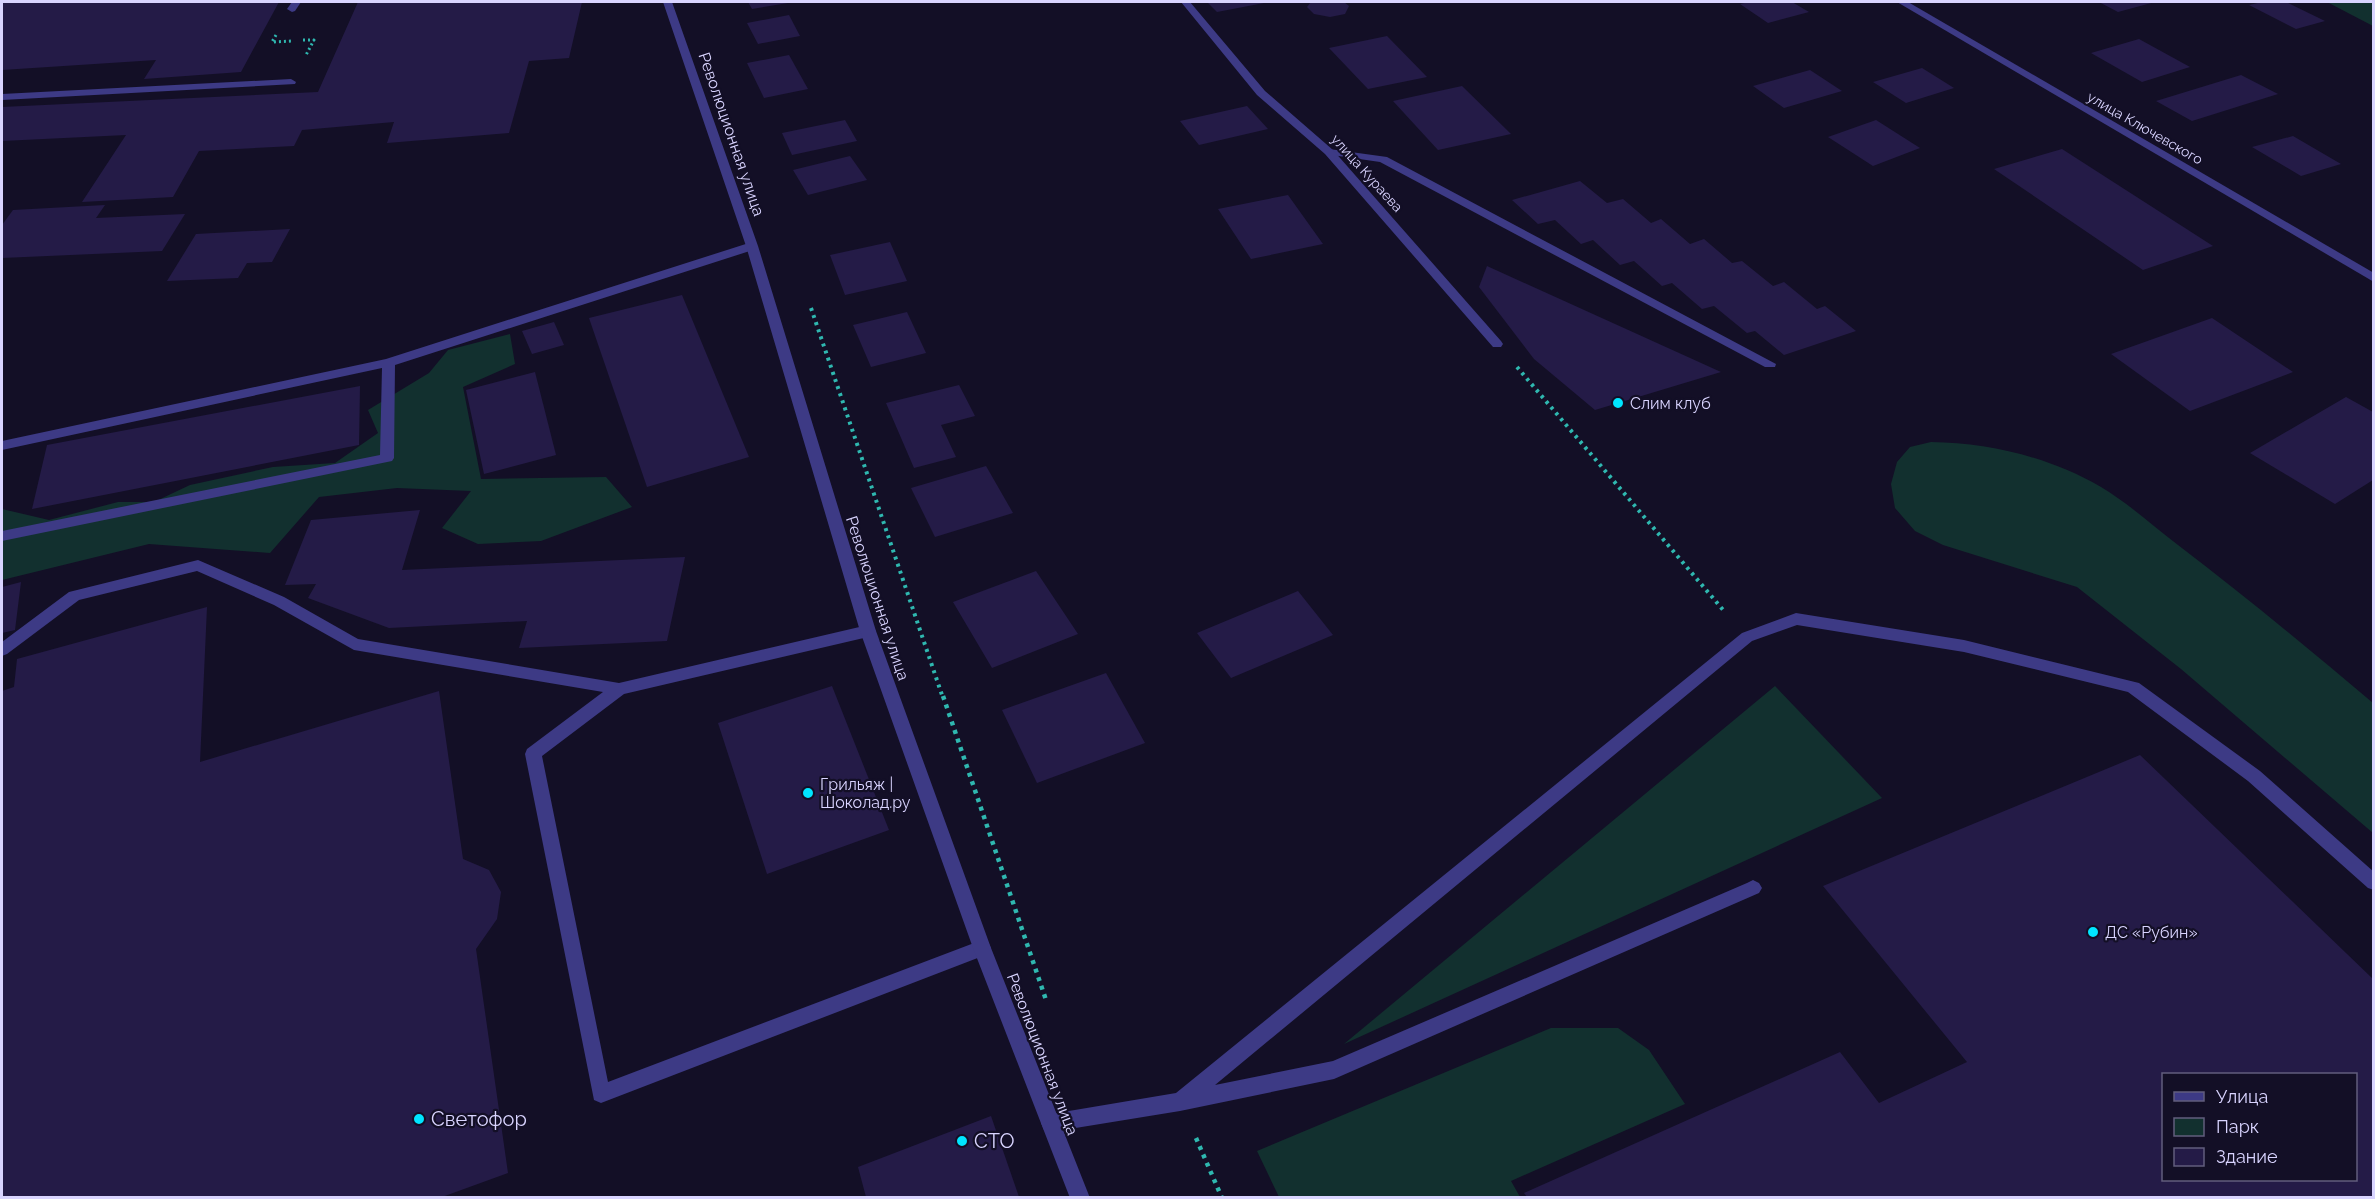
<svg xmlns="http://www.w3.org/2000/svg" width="2375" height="1199" font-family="Raleway,sans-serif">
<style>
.green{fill:#12302f}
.building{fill:#241b47;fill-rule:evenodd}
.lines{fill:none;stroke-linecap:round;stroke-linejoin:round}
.path-far2{stroke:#2fb8b0;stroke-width:3;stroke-dasharray:2 3;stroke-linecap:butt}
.path-far1{stroke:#2fb8b0;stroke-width:4;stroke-dasharray:3 4.5;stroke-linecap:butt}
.path{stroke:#2fb8b0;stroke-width:4.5;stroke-dasharray:4 5;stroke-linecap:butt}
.service{fill:#3d3a85;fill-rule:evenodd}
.minor{fill:#3d3a85;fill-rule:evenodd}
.poi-dot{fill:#00e5ff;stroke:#130f26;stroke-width:2}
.labels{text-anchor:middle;stroke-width:4.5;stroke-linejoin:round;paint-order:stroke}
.far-street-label{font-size:14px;fill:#d9d4ff;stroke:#130f26}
.street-label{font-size:16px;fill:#d9d4ff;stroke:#130f26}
.poi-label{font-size:16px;fill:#d9d4ff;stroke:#130f26;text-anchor:start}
.near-poi-label{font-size:20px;fill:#d9d4ff;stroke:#130f26;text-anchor:start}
</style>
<rect width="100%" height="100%" fill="#130f26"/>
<g class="green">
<polygon points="2327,2 2373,2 2373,26"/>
<polygon points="510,334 515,364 463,387 481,479 606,477 632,507 541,541 478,544 442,528 471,491 397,488 319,497 270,553 149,544 2,580 2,509 49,520 118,502 154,502 190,485 273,467 335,463 378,433 368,410 429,373 448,350"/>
<path d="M1931 442C1990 443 2049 457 2101 487 2128 503 2153 526 2178 545 2245 596 2309 649 2373 703V833L2181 669 2077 587 1943 545 1915 531 1895 508 1891 484 1897 462 1910 447Z"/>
<polygon points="1775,686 1882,798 1344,1044"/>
<polygon points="1551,1028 1618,1028 1649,1050 1685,1104 1511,1181 1520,1197 1279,1197 1257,1151"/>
</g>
<g class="building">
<polygon points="2,2 279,2 241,72 144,79 156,60 2,70"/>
<polygon points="358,2 582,2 569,58 529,61 509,133 387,143 394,122 302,130 294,146 199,151 173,197 82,202 126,135 2,141 2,107 318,92"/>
<polygon points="748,2 788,2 788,3 752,9"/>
<polygon points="1207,2 1264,2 1264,3 1217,12"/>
<polygon points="1311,2 1344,2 1349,6 1345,14 1330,17 1314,14 1307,7"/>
<polygon points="1749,2 1792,2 1809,12 1768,23 1740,4"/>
<polygon points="2099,2 2155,2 2118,12"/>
<polygon points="2262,2 2286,2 2325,21 2296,29 2249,5"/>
<polygon points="789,15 800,36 758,44 747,23"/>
<polygon points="1387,36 1427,77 1368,89 1329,48"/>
<polygon points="2139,39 2190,67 2142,82 2091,53"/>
<polygon points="789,55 808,89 764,98 747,63"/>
<polygon points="1922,68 1954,88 1906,103 1873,82"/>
<polygon points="1810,70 1842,91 1784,108 1753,86"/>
<polygon points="2241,75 2278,94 2192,121 2156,101"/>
<polygon points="1462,86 1511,134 1438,150 1393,101"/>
<polygon points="1247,106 1268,129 1199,145 1180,121"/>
<polygon points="845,120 857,141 792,155 782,133"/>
<polygon points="1876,120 1920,148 1873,166 1828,137"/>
<polygon points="2293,136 2341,164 2301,176 2252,147"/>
<polygon points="2062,149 2213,246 2143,270 1994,169"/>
<polygon points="850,156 867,180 808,195 793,170"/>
<polygon points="1580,181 1607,203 1623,199 1651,223 1661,219 1690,244 1704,239 1732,263 1742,261 1773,286 1784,282 1817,309 1825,306 1856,331 1784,355 1755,331 1747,333 1714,306 1702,309 1672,283 1662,286 1634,261 1620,265 1593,240 1581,244 1555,220 1538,224 1512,200"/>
<polygon points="1288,195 1323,244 1251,259 1218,209"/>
<polygon points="105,205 96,218 185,214 162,251 2,258 2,225 13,210"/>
<polygon points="290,229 272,262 247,263 238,278 167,281 196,234"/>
<polygon points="890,242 907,281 845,295 830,255"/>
<polygon points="1487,266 1721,372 1595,410 1534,359 1479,287"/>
<polygon points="682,295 749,457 647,487 589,318"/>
<polygon points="907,312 926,353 871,367 853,325"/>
<polygon points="2212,318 2293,372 2190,411 2111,354"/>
<polygon points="554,322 564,345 532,354 522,331"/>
<polygon points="535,372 556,455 484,474 466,390"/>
<polygon points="959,385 975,416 941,425 956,457 914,468 886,403"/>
<polygon points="360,386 359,445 32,509 47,445"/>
<polygon points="2346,397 2373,412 2373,480 2335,504 2250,453"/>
<polygon points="986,466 1013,513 935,537 911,488"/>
<polygon points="420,510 402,570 685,557 667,641 519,648 527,621 389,628 308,598 316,584 285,585 311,520"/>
<polygon points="1036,571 1078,634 992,668 953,602"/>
<polygon points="21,582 15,630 2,633 2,587"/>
<polygon points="1298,591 1333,635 1231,678 1197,633"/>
<polygon points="207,607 200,762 439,691 463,859 489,870 501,892 497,919 476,949 508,1173 442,1197 2,1197 2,691 14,687 17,659"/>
<polygon points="1106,673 1145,743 1037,783 1002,710"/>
<polygon points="832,686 889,830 767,874 718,723"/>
<path d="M2140 755 2373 979V1197H1527L1524 1193 1840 1052 1879 1103 1967 1062 1823 886ZM2163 1074H2355L2356 1180H2164Z"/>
<polygon points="991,1116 1019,1197 866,1197 858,1167"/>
</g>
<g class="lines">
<g class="path-far2">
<polyline points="276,35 272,42 292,41"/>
<polyline points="303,40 314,40 306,55"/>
</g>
<g class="path-far1">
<polyline points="811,308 943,698"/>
<polyline points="1517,367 1724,611"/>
</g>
<g class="path">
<polyline points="943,696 1046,1000"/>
<polyline points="1196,1138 1222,1198"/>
</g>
<g class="service">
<polygon points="292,2 301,2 295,11 292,12 287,9"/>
<polygon points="291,79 296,82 295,84 2,100 2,94"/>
<polygon points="1329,149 1387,157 1776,364 1775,367 1765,367 1380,162 1325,154 1325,150"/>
<polygon points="752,242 756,243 756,249 395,365 394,458 392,461 2,541 2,531 380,455 382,368 2,450 2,441 386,359"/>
<polygon points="198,560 284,597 358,639 619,683 868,625 873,627 876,631 873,635 868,637 624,694 542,756 608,1082 982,940 988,942 991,948 988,954 601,1103 594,1100 525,754 527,749 603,692 354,650 274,605 197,571 79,600 7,654 2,656 2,642 69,592"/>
<polygon points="1796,613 1964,640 2139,683 2260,771 2374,872 2374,890 2368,888 2248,781 2128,692 1964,652 1797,625 1752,641 1215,1085 1333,1061 1747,883 1753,880 1759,883 1762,888 1759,893 1334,1079 1180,1111 1051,1132 1044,1130 1041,1123 1044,1116 1051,1114 1176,1093 1742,633"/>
</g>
<g class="minor">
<polygon points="663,2 672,2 758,246 876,631 991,948 1090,1198 1070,1198 973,948 860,631 746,246"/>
<polygon points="1181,2 1190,2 1265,91 1333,150 1501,341 1503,344 1501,347 1493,347 1325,154 1257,95"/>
<polygon points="1897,2 1908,2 2374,273 2374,282"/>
</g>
</g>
<g class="poi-dot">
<circle cx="1618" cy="403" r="6"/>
<circle cx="808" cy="793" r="6"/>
<circle cx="2093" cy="932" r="6"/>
<circle cx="419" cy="1119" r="6"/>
<circle cx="962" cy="1141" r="6"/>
</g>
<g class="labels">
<g class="far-street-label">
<text transform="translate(2145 128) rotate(30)" y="5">улица Ключевского</text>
<text transform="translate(1367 173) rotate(48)" y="5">улица Кураева</text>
</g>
<g class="street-label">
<text transform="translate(732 134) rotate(71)" y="6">Революционная улица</text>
<text transform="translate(878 598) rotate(72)" y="6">Революционная улица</text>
<text transform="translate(1043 1054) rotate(69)" y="6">Революционная улица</text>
</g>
<g class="poi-label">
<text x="1630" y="409">Слим клуб</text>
<text x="820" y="790">Грильяж |<tspan x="820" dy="18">Шоколад.ру</tspan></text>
<text x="2105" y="938">ДС «Рубин»</text>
</g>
<g class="near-poi-label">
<text x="431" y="1126">Светофор</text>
<text x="974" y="1148">СТО</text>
</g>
</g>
<rect width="2375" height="1199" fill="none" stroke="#d9d4ff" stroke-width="6"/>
<rect x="2162" y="1073" width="195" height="108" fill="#130f26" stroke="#625e7d" stroke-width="1.5"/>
<rect x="2174" y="1092" width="30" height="9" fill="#3d3a85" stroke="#625e7d" stroke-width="1.5"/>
<text x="2216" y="1103" font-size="18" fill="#d9d4ff">Улица</text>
<rect x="2174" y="1118" width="30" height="18" fill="#12302f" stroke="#625e7d" stroke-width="1.5"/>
<text x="2216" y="1133" font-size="18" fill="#d9d4ff">Парк</text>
<rect x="2174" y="1148" width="30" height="18" fill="#241b47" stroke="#625e7d" stroke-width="1.5"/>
<text x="2216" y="1163" font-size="18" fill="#d9d4ff">Здание</text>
</svg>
